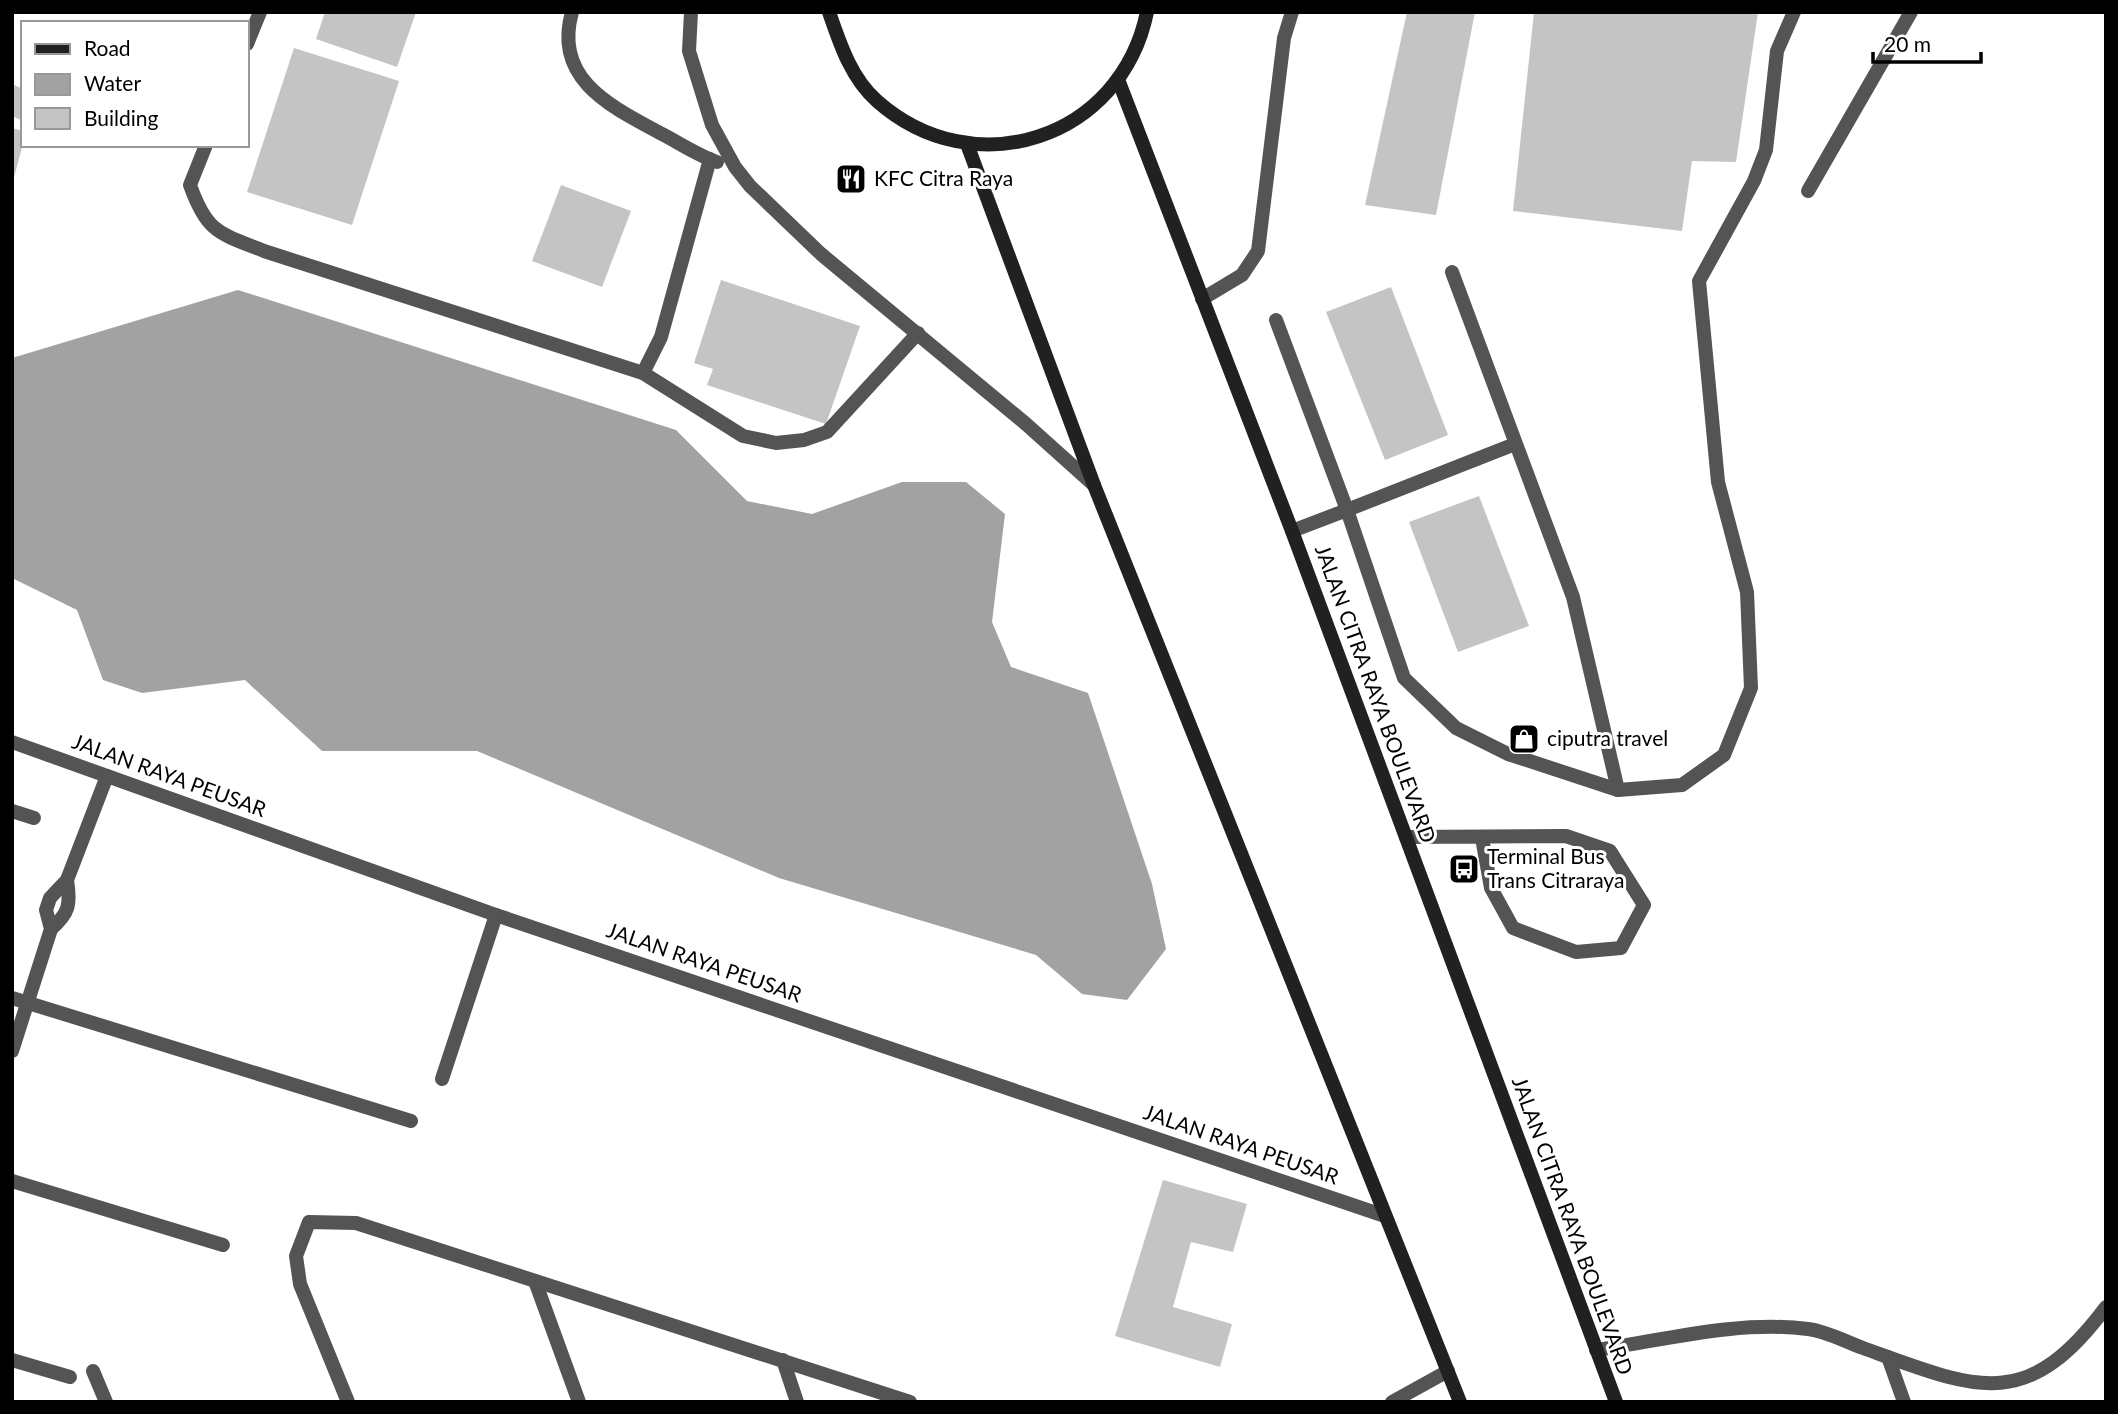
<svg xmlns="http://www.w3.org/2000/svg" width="2118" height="1414" font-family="Lato,sans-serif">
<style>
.water{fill:#a2a2a2}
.building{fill:#c4c4c4}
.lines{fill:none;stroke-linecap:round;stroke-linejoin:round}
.lane{stroke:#545454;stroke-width:14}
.street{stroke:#545454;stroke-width:14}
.secondary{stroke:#212121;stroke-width:14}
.labels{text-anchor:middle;stroke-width:6;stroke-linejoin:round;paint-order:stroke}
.poi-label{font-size:21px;fill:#000;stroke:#fff;text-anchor:start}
.street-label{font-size:21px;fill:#000;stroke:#fff}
</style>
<rect width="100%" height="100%" fill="#fff"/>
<polygon class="water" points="238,290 676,430 747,501 812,514 902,482 966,482 1005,514 992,622 1011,667 1088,693 1152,884 1166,949 1127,1000 1082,994 1036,955 779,878 477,751 322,751 245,680 142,693 103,680 77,610 12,578 12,358"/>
<g class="building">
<polygon points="325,12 416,12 397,67 316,39"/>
<polygon points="1407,12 1475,12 1436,215 1365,205"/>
<polygon points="1534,12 1758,12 1736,162 1692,161 1682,231 1513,211"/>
<polygon points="294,48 399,81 352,225 247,192"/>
<polygon points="12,84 23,89 23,121 12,116"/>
<polygon points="12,128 23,131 23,144 13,181"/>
<polygon points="561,185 631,211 602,287 532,261"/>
<polygon points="721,280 860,326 826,424 707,385 713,369 694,363"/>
<polygon points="1391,287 1448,435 1385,460 1326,312"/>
<polygon points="1479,496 1529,626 1458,652 1409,522"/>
<polygon points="1163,1180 1247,1204 1233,1252 1191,1242 1173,1307 1232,1324 1220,1367 1115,1336"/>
</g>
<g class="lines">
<g class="lane">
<path d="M572 12C553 79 610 106 660 133 678 142 697 155 717 162"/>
<polyline points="691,12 689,51 712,125 735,167 750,186 821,254 1026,424 1094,485"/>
<polyline points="247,44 260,12"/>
<path d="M206 145 190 185C207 233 219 233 264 251L643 373 661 337 710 159"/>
<polyline points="1452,272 1573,597 1618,790"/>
<polyline points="1202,299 1242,275 1258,251 1284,38 1292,12"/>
<polyline points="1276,320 1347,510 1515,444"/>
<polyline points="643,373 743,436 776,443 804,440 827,432 918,333"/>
<polyline points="1292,531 1347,510 1404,678 1456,728 1508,754 1618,790 1682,785 1724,755 1751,688 1747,592 1718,482 1699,281 1754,181 1766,150 1777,51 1794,12"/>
<polyline points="1406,837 1566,836 1610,851 1644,905 1621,948 1576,952 1513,928 1491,888 1482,838"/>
</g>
<g class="street">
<polyline points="1808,191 1911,12"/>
<polyline points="12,742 496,915 1385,1216"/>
<polyline points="12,811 34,818"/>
<path d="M51 929C69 913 71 905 67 880"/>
<polyline points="12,998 411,1121"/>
<polyline points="12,1051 51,929 46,910 50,898 67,880 107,776"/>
<polyline points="442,1079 496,915"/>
<polyline points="12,1181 223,1245"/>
<polyline points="535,1281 579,1402"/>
<path d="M1596 1350C1664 1340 1739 1320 1808 1329 1826 1331 1846 1342 1863 1348 1977 1389 2026 1414 2106 1307"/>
<polyline points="1888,1357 1904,1402"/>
<polyline points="12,1360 70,1377"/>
<polyline points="783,1360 797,1402"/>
<polyline points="93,1371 106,1402"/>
<polyline points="348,1402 300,1284 296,1256 309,1222 356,1223 910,1402"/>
<polyline points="1392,1402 1448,1371"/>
</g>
<g class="secondary">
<path d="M829 12C840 44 851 78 877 101 974 187 1121 139 1147 12"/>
<polyline points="1119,82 1292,531 1616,1402"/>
<polyline points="967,144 1094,485 1460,1402"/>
</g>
</g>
<defs>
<g id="restaurant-square" transform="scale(1.575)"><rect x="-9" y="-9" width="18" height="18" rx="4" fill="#000" stroke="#fff"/><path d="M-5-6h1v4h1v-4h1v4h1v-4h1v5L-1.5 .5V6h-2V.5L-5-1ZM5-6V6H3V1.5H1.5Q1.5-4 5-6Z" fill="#fff"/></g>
<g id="shop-square" transform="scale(1.575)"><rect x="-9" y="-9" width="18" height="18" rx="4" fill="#000" stroke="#fff"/><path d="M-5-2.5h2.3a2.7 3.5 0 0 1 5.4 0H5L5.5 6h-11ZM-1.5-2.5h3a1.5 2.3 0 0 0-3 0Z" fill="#fff"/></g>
<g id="bus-square" transform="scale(1.575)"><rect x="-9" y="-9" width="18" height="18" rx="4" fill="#000" stroke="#fff"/><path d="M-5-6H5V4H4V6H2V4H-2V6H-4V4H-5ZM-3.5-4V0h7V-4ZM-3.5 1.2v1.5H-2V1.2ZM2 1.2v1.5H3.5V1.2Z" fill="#fff"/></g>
</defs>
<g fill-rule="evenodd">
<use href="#restaurant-square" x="851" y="179"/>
<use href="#shop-square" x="1524" y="739"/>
<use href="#bus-square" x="1464" y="869"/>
</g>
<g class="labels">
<g class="poi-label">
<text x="874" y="186">KFC Citra Raya</text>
<text x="1547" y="746">ciputra travel</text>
<text x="1487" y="864">Terminal Bus<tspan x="1487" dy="24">Trans Citraraya</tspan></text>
</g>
<g class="street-label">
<text transform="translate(1375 694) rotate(70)" y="7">JALAN CITRA RAYA BOULEVARD</text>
<text transform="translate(169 776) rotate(20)" y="7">JALAN RAYA PEUSAR</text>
<text transform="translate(704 963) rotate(19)" y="7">JALAN RAYA PEUSAR</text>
<text transform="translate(1241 1145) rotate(19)" y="7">JALAN RAYA PEUSAR</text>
<text transform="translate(1572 1226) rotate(70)" y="7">JALAN CITRA RAYA BOULEVARD</text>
</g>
</g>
<rect width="2118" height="1414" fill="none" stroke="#000000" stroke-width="28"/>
<rect x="21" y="21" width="228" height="126" fill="#ffffff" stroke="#999999" stroke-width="2"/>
<rect x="35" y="44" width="35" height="10" fill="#212121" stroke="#999999" stroke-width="2"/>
<text x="84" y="56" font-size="21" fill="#000000">Road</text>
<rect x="35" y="74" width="35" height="21" fill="#a2a2a2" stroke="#999999" stroke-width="2"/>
<text x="84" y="91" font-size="21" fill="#000000">Water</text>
<rect x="35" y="108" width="35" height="21" fill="#c4c4c4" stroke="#999999" stroke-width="2"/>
<text x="84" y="126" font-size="21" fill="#000000">Building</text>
<path d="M1873 52v10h108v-10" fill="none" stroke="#000000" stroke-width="3.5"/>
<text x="1884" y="52" font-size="21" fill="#000000" stroke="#ffffff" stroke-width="5" paint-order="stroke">20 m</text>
</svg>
